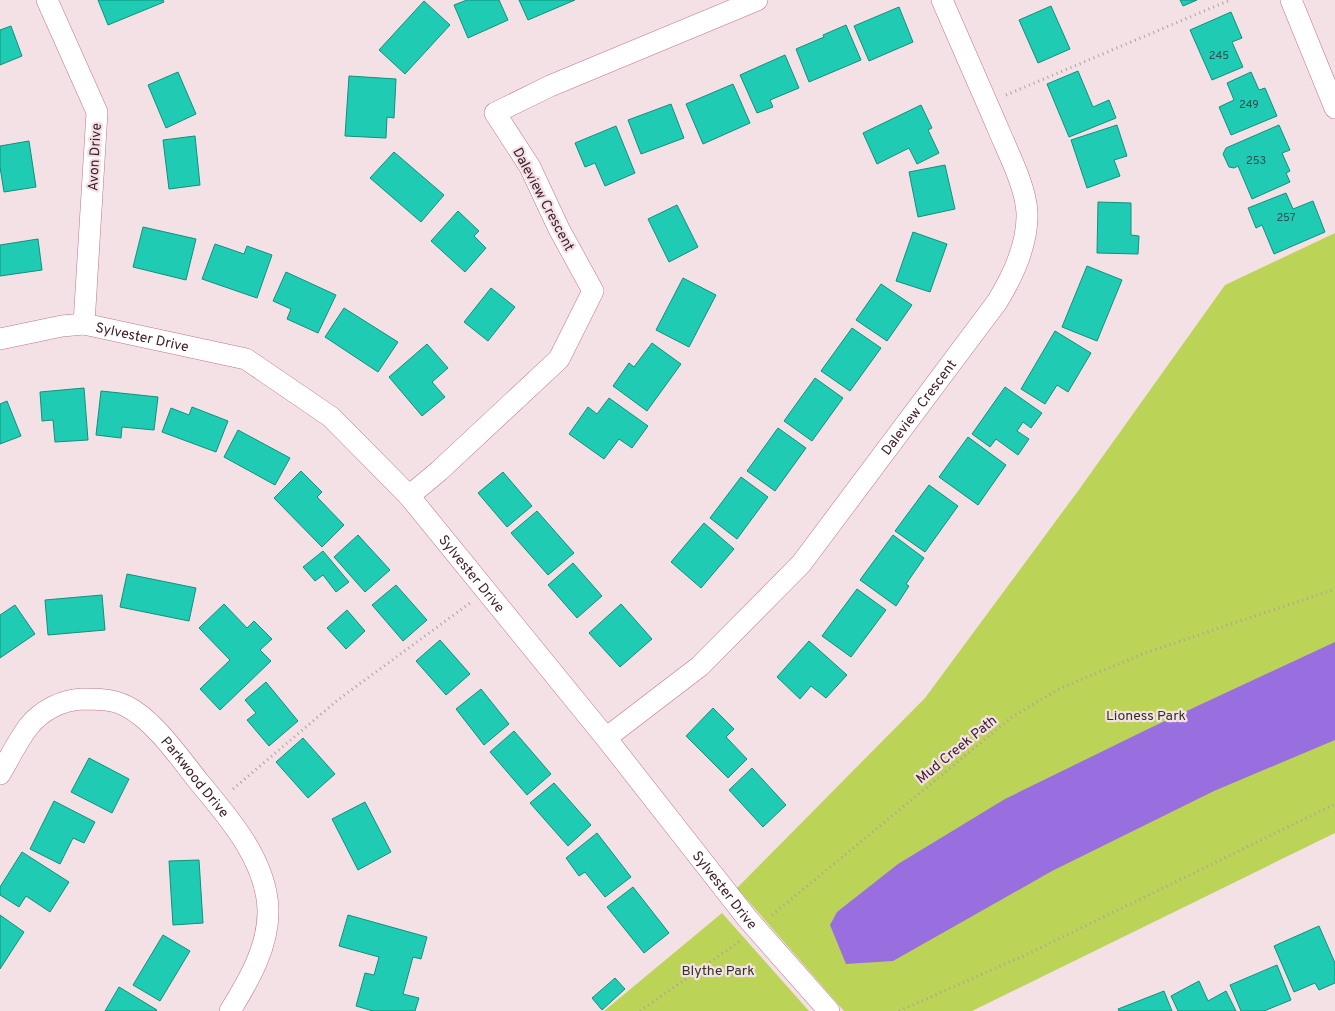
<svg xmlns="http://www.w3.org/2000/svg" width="1335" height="1011" font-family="Overpass,sans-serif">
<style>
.green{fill:#bbd458}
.water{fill:#996edf}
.building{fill:#1fccb3;stroke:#10907e}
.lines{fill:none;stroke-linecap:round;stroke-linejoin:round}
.street-casing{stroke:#c2738d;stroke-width:22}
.path{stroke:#b39ca3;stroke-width:3;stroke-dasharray:1 4;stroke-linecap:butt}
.street{stroke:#fff;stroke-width:21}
.labels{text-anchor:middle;stroke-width:4.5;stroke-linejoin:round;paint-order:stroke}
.number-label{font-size:11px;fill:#384b4d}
.street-label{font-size:14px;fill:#40202b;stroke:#f3e1e6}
.park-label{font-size:14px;fill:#30351e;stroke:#f3e1e6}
</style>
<rect width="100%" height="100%" fill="#f3e1e6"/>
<g class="green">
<polygon points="1335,233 1335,833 972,1011 844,1011 737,888 925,698 1078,491 1225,285"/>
<polygon points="722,913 809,1011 604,1011"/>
</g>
<polygon class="water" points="1335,642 1335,740 1214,791 1052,871 893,961 846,964 830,925 837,912 898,864 1005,799 1148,729"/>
<g class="building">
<polygon points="98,0 163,0 164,2 108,25"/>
<polygon points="467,0 499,0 508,20 468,38 454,5"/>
<polygon points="519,0 575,0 528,20"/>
<polygon points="1180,0 1197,0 1183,6"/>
<polygon points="424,1 450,25 405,74 379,50"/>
<polygon points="1051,6 1070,49 1038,63 1019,20"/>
<polygon points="899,7 913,42 869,61 854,26"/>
<polygon points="1231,12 1242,38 1232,42 1243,67 1212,80 1190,30"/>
<polygon points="846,25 861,60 809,82 796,49 824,37 823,35"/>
<polygon points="11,26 22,56 0,65 0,30"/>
<polygon points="785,55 799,88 770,100 773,107 757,113 740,75"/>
<polygon points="1078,71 1093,107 1109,100 1116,118 1069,137 1047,84"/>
<polygon points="178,72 196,114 166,128 148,85"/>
<polygon points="1251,72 1259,90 1265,88 1277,116 1231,135 1219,107 1234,100 1227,83"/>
<polygon points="349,76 396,79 394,118 387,117 386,138 345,136"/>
<polygon points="733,84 750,123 703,144 686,104"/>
<polygon points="671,104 684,138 641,154 628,120"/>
<polygon points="921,105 932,128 928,130 939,153 917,164 909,148 877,164 863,133"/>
<polygon points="1117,125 1127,156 1114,160 1120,176 1087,188 1071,140"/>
<polygon points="1279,125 1290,150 1282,153 1290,171 1286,173 1290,182 1252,199 1238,166 1234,168 1229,167 1223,154 1226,148"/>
<polygon points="616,126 635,173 605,186 595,163 585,167 575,143"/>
<polygon points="195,136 200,185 169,189 163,140"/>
<polygon points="29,141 36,187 4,192 0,167 0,146"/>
<polygon points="394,152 444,195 421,222 370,178"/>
<polygon points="945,165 955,209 918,217 909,172"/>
<polygon points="1286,193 1293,209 1313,201 1325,232 1274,254 1262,225 1256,228 1248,208"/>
<polygon points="1098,202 1131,203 1131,235 1139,236 1138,254 1097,253"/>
<polygon points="677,205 698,247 669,262 648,219"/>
<polygon points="458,211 479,231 474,236 486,248 465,272 431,241"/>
<polygon points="143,227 196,239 186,280 133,267"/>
<polygon points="913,232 947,244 930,292 896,281"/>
<polygon points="38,239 42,270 0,276 0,245"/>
<polygon points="215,244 244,254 247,246 272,255 257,298 202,279"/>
<polygon points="1087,266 1122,280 1097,341 1062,327"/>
<polygon points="286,272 336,295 318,333 287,319 291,309 273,301"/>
<polygon points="683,278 716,295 689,347 656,330"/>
<polygon points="881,284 912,305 887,341 856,320"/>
<polygon points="491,288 515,307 488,341 464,322"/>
<polygon points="344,308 398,342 378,372 325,337"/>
<polygon points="852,328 881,348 850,391 821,371"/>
<polygon points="1055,331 1091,353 1068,392 1057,385 1045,404 1021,389"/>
<polygon points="652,343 681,364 647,411 613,386 629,363 634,367"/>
<polygon points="427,344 448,368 432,382 445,397 422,416 389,377"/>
<polygon points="815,378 843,398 812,441 784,421"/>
<polygon points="1005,387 1042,413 1031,428 1023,422 1017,431 1029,439 1018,455 996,439 990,447 972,434"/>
<polygon points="84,388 88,440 55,442 53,420 42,421 40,392"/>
<polygon points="101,391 158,397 154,430 122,427 121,438 96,435"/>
<polygon points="609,398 648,426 632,448 619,439 604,459 569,434 588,407 597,414"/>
<polygon points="7,401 21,436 0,444 0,404"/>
<polygon points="192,407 228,421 216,452 162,432 171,408 189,415"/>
<polygon points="778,428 806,448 775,491 747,471"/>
<polygon points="238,430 290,458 275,485 224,457"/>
<polygon points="968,437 1006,465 978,505 939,477"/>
<polygon points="301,471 322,492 317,497 344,525 322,547 274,498"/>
<polygon points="503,472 532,506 507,527 478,493"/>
<polygon points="741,477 768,497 737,539 710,518"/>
<polygon points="929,485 958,506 925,552 895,531"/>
<polygon points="537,511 574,553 548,575 511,533"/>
<polygon points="704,523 734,549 701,588 671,562"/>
<polygon points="358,535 390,570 365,592 334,557"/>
<polygon points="893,535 924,558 906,584 909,586 896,606 860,580"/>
<polygon points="323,551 349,582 336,592 323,575 315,581 303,567"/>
<polygon points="573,563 602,596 577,618 548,585"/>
<polygon points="127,574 196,588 189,621 120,607"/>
<polygon points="396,585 427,620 403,641 372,605"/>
<polygon points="857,589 886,610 851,657 822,636"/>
<polygon points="102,595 105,630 48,635 45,600"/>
<polygon points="224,604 247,628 254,621 272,639 260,650 271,661 220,710 200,689 230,660 199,628"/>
<polygon points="621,604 652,639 620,667 589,633"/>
<polygon points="15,605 35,634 0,658 0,615"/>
<polygon points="347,610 365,631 346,649 327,628"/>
<polygon points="440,640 470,674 446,695 416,661"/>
<polygon points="809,641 847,675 826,698 811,686 800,699 777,677"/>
<polygon points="266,682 298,721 269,746 247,720 256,713 245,700"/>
<polygon points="481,689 509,724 484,745 456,709"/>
<polygon points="713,708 734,729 726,737 747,759 728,778 686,736"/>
<polygon points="514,731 551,774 527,795 490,752"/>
<polygon points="303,738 335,774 308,798 276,762"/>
<polygon points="89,758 129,779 112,813 71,792"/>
<polygon points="752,768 786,805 763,827 729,790"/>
<polygon points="554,783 591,825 568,846 530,803"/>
<polygon points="54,801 95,822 84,843 73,838 60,864 30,849"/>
<polygon points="365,802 391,852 358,870 332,819"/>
<polygon points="597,833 631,877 605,897 585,872 579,876 566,858"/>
<polygon points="22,852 69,882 50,912 26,896 19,907 0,895 0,887"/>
<polygon points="199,860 203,923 173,925 169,861"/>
<polygon points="633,887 669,933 644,953 607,907"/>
<polygon points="0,915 24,932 0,969"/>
<polygon points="348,915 427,937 421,959 413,957 403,994 419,998 415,1011 373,1011 356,1006 365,973 374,975 379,957 339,946"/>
<polygon points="1319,926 1335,963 1335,983 1319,990 1315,983 1294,992 1274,946"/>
<polygon points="163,935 190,951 160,1001 133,985"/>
<polygon points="1277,965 1291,1000 1264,1011 1241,1011 1230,985"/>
<polygon points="615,978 625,989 602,1010 592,998"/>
<polygon points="1199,981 1208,1001 1226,991 1236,1011 1178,1011 1171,996"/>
<polygon points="119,987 157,1010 156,1011 105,1011"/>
<polygon points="1164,991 1172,1011 1119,1011 1118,1009"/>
</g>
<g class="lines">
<g class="street-casing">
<g id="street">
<polyline points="47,0 97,112 84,324"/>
<polyline points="1291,0 1335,108"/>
<path id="s1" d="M0 339 62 326 84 324 246 359 331 417 409 496 606 738 747 918 829 1011"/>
<polyline points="409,496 439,471 559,359 593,291 559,229 530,167 495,113 550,86 757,0"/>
<path id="s2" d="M606 738 700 666 801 564 997 302C1013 276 1028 245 1027 213 1026 186 1007 151 997 126 979 84 960 42 942 0"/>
<path id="s3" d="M0 774C9 759 18 740 29 726 42 710 62 700 82 699 96 699 113 699 126 706 153 719 180 758 199 782 229 818 266 860 268 909 269 946 249 980 230 1011"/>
</g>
</g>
<g class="path">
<polyline points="1006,95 1230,0"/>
<polyline points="233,789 339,699 470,603"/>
<polyline points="772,915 1012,717 1061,688 1145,653 1335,589"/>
<polyline points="640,1011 740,941"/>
<polyline points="899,1011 1032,952 1335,804"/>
</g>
<use href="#street" class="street"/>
</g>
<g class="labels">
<g class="number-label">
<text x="1219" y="59">245</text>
<text x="1249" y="108">249</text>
<text x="1256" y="164">253</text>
<text x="1286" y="221">257</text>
</g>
<g class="street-label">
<text transform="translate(94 157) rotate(-87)" y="5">Avon Drive</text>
<text transform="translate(544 199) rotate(62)" y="5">Daleview Crescent</text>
<text dy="5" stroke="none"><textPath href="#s1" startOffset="145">Sylvester Drive</textPath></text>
<text dy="5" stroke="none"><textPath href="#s2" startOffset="458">Daleview Crescent</textPath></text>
<text dy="5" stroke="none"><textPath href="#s1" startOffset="565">Sylvester Drive</textPath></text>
<text transform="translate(956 749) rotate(-39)" y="5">Mud Creek Path</text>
<text dy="5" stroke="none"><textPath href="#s3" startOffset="262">Parkwood Drive</textPath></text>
<text dy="5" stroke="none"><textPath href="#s1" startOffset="970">Sylvester Drive</textPath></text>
</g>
<g class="park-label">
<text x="1146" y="720">Lioness Park</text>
<text x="718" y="975">Blythe Park</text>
</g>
</g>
</svg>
